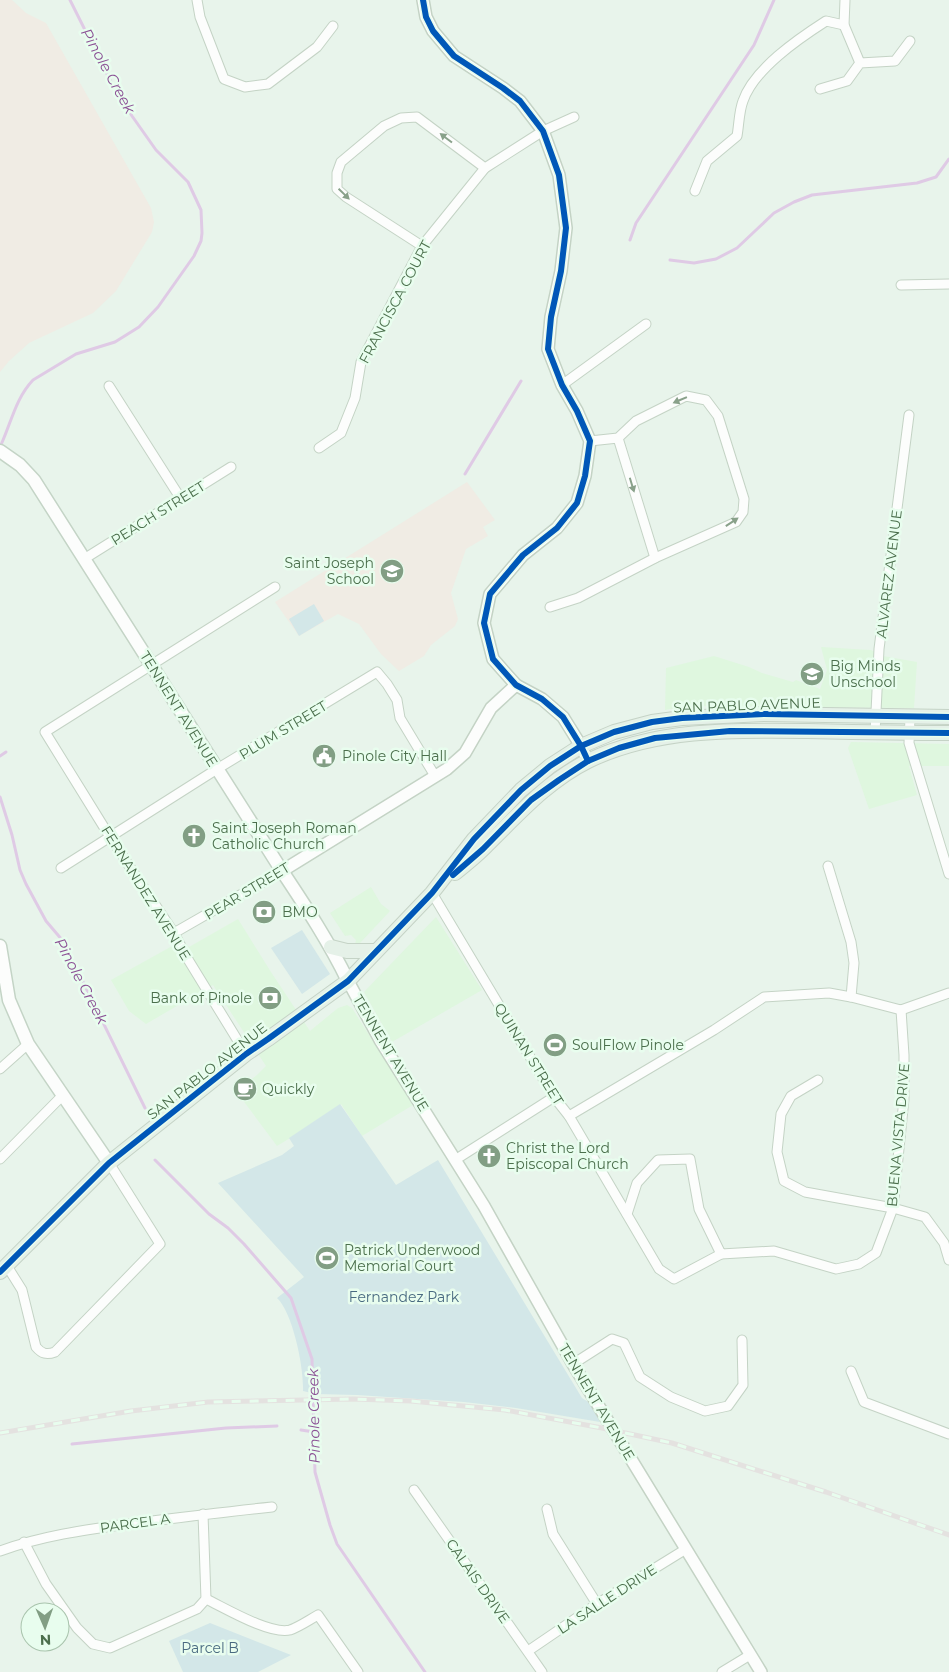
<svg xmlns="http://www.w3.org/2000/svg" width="949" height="1672" font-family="Montserrat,sans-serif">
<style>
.commercial{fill:#dff7df}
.education{fill:#f0ece4}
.green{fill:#d3e7e8}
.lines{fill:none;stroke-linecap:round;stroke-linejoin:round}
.stream{stroke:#dfcae5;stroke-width:3}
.minor-casing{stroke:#c4d3c5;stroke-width:11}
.tertiary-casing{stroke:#c4d3c5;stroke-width:14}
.secondary-casing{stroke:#c4d4c6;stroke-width:15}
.primary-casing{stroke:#c5d3c6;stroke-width:16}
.minor{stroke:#fcfdfc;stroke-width:9}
.tertiary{stroke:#fcfdfc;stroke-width:11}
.secondary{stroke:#fcfdfc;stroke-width:12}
.primary{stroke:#e5f1e8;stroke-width:14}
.rail-casing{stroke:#e4e2e0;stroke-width:5}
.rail{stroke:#e8fdee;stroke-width:3;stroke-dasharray:9;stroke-linecap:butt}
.cycleway-casing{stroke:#e8fdee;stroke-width:9}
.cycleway{stroke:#0057b8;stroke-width:6}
.oneway{fill:#89a18a}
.labels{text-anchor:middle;stroke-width:5;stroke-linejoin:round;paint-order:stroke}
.street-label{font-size:14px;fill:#4b6f4c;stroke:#e8fdee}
.poi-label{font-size:14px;fill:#4b6f4c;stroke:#e8fdee;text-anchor:start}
.park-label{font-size:14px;fill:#496a80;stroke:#e8fdee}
.water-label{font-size:15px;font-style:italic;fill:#8b5095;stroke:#e8fdee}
</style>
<rect width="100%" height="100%" fill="#e8f4eb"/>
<g class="commercial">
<polygon points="821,647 871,650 883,656 917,662 914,708 687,706 665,710 666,668 714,656 749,667 762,673 793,682 796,680 820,689 827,670"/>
<polygon points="851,742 949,744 949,766 909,766 917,795 869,809 848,748"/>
<polygon points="371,887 381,904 390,911 360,943 355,944 356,940 351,935 345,936 330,913"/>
<polygon points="436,917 482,990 392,1042 364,992"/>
<polygon points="238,919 271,972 310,1031 338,1008 347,1005 352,1008 413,1105 362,1136 341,1104 336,1110 277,1146 236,1091 257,1075 266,1066 213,985 146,1024 129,1011 111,980 183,940 189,947"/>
</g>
<g class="education">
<polygon points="0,0 12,0 26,13 46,23 151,208 154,222 152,232 116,291 93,313 29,343 9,361 0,372"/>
<polygon points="467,482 495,520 483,527 488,536 466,549 451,593 458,619 455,626 431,645 424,656 399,671 381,654 359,624 338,614 299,636 275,602"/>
</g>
<g class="green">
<polygon points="314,604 324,621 299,636 289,619"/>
<polygon points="302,930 330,974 302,994 271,948"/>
<path d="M340 1104 396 1185 438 1160 582 1398 590 1403 600 1422 516 1408 464 1402 357 1395 316 1394 303 1391C304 1368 293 1313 277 1298L304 1277 218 1183 282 1155 294 1146 289 1138Z"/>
<polygon points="210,1623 291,1655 258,1672 183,1672 169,1641"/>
</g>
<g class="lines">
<g class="stream">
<polyline points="630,240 636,223 754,45 774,0"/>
<polyline points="670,260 694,263 716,259 737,248 774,213 794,202 812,195 917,183 936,177 949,159"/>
<path d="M0 447C11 424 15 399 33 380L76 354 115 342 139 327 158 307 194 256 201 241 202 233 201 210 188 182 156 150 132 116 112 84 70 0"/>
<polyline points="465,474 521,381"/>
<polyline points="0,756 6,752"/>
<polyline points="0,797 12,835 20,870 26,884 46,921 63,941 145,1108"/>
<polyline points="155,1160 209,1214 228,1228 244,1244 291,1298 312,1359 315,1472 330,1525 337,1544 425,1672"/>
<polyline points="301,1430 314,1432"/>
<polyline points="72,1444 226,1428 277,1426"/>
</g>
<g class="minor-casing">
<g id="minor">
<polyline points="197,0 200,17 224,79 245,87 268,84 317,47 333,26"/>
<polyline points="845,0 844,25 860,63"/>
<polyline points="820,89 847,81 860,63 895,61 910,41"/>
<path d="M695 191 707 161 737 136C739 125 739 111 743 101 754 69 798 39 826 21L844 25"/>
<polyline points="422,246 346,197 337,189 337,173 341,162 384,126 401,118 417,117 485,168"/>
<polyline points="901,285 949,284"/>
<polyline points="562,385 646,324"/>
<polyline points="109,386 181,499"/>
<polyline points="590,441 618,438 636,421 686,396 706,400 718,416 744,499 743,512 736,522 655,558 618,438"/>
<polyline points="319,448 341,433 355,398 361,362 422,246 485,168 543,131 574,117"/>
<polyline points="84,559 231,467"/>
<polyline points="550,607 578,598 655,558"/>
<polyline points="910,717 909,743 949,874"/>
<polyline points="875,733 879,649 909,415"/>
<polyline points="828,866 851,942 854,963 851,997"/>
<polyline points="61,868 217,769 377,672 387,684 397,700 400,718 435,776"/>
<polyline points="432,893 554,1097 569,1116 659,1269 674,1279 721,1254"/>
<polyline points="174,933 282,871"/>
<polyline points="901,1010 949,993"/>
<polyline points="246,1054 189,961 174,933 110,837 45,732 275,587"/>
<polyline points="0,1069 28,1044"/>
<polyline points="818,1080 791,1096 781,1114 777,1152 784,1181 805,1192 893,1208 925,1217 944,1243 949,1260"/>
<polyline points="569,1116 714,1030 764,997 829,993 851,997 901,1010"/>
<polyline points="0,1159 62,1096"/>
<polyline points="455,1160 554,1097"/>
<polyline points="627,1214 637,1183 658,1160 690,1159 699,1209 721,1254 774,1251 836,1269 859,1264 876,1253 893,1208 904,1099 904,1055 901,1010"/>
<path d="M7 1266 22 1290 36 1347C42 1354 47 1355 55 1352L160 1244 109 1163"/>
<polyline points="573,1364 612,1339 624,1343 640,1377 671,1397 705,1411 728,1406 743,1385 742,1340"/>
<polyline points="851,1371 864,1402 949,1434"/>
<polyline points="414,1490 542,1672"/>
<polyline points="547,1509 553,1534 597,1604"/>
<polyline points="24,1542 46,1584 77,1628 93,1644 110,1648 197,1609 206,1599 203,1514"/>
<path d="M0 1551C41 1536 84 1530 127 1524 175 1518 223 1512 272 1507"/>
<path d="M206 1599C225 1608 270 1635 290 1630 299 1627 309 1620 318 1615L358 1672"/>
<polyline points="528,1651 597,1604 686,1549"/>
<polyline points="722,1672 750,1655"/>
</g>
</g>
<g class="tertiary-casing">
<g id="tertiary">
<polyline points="423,0 426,17 433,31 454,56 503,88 520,101 543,131 559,175 566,228 561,271 551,317 548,349 562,385 577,411 590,441 585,476 577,503 557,528 523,555 490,594 484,623 493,659 516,685 542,699 563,717 581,746 588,761"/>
<polyline points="282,871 447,769 465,753 491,708 516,685"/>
<polyline points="348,981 380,1040 484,1206 573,1364 761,1672"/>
</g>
</g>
<g class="secondary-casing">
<g id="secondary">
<path d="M0 451 20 465 34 480 282 871C306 907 329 942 348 981"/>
<polyline points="0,946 9,1000 28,1044 109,1163"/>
</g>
</g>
<g class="primary-casing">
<g id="primary">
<path d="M455 873C465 865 475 857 484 848 517 816 546 782 588 761 656 728 735 730 808 731 855 732 902 733 949 733"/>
<polyline points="331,947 347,951 376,951"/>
<polyline points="0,1272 109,1163 246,1054 268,1039 348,981 432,893 474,839 521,790 550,766 581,746 614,732 652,722 682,718 764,714 949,717"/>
</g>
</g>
<use href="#minor" class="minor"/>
<use href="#tertiary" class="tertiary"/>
<use href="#secondary" class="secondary"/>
<use href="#primary" class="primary"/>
<g class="rail-casing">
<polyline id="rail" points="0,1433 131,1411 208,1402 354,1399 411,1401 505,1410 602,1428 672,1443 826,1492 949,1535"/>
</g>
<use href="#rail" class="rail"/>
<g class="cycleway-casing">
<g id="cycleway">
<polyline points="423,0 426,17 433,31 454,56 503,88 520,101 543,131 559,175 566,228 561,271 551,317 548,349 562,385 577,411 590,441 585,476 577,503 557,528 523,555 490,594 484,623 493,659 516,685 542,699 563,717 581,746 588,761"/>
<polyline points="453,875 483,849 531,800 559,780 588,761 619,748 655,738 730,731 949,733"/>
<polyline points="0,1272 109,1163 246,1054 268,1039 348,981 432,893 474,839 521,790 550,766 581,746 614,732 652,722 682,718 764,714 949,717"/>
</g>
</g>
<use href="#cycleway" class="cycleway"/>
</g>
<defs><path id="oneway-solid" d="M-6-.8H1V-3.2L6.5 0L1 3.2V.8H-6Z" transform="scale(1.25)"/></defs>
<g class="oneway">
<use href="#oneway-solid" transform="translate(446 138) rotate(-143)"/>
<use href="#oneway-solid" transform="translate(344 194) rotate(44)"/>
<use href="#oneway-solid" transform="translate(680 400) rotate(157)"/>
<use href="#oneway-solid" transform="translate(632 485) rotate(73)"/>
<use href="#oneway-solid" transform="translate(732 522) rotate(-34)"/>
</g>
<defs>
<g id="school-disc" transform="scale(1.25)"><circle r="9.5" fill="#829e84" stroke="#e8fdee"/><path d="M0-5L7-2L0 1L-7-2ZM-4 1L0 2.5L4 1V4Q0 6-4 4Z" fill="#fff"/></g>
<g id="civic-disc" transform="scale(1.25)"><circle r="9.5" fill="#829e84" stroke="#e8fdee"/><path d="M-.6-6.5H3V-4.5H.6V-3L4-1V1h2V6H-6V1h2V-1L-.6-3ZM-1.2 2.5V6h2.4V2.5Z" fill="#fff"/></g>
<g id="church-disc" transform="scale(1.25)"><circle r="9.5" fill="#829e84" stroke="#e8fdee"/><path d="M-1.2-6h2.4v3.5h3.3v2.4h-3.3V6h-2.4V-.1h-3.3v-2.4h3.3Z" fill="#fff"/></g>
<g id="bank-disc" transform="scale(1.25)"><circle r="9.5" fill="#829e84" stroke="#e8fdee"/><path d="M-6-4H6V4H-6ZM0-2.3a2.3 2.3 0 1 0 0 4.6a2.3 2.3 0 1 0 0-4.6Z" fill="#fff"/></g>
<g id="stadium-disc" transform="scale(1.25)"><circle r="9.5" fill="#829e84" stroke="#e8fdee"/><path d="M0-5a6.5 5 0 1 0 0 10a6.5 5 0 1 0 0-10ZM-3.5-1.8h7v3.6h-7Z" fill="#fff"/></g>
<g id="cafe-disc" transform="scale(1.25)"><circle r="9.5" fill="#829e84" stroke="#e8fdee"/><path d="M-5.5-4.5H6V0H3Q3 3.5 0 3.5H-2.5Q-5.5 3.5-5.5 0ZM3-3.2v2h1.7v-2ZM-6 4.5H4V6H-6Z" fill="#fff"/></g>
</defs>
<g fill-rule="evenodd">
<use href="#school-disc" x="392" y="571"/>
<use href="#school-disc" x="812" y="674"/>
<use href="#civic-disc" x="324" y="756"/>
<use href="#church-disc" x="194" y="836"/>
<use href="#bank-disc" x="264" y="912"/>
<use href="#bank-disc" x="270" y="998"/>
<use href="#stadium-disc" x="555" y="1045"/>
<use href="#cafe-disc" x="245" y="1089"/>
<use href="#church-disc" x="489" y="1156"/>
<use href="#stadium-disc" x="327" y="1258"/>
</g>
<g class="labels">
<g class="street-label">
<text transform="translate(395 302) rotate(-62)" y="5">FRANCISCA COURT</text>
<text transform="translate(158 513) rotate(-32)" y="5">PEACH STREET</text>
<text transform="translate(889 574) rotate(-83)" y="5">ALVAREZ AVENUE</text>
<text transform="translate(747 705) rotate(-2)" y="5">SAN PABLO AVENUE</text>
<text transform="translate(179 709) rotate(58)" y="5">TENNENT AVENUE</text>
<text transform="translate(283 730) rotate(-31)" y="5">PLUM STREET</text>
<text transform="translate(247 891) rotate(-31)" y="5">PEAR STREET</text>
<text transform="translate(146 893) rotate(58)" y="5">FERNANDEZ AVENUE</text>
<text transform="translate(391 1053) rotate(59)" y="5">TENNENT AVENUE</text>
<text transform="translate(529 1054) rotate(58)" y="5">QUINAN STREET</text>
<text transform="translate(207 1071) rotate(-38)" y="5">SAN PABLO AVENUE</text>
<text transform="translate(898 1135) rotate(-85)" y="5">BUENA VISTA DRIVE</text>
<text transform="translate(597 1402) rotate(59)" y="5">TENNENT AVENUE</text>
<text transform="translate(135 1523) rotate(-8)" y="5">PARCEL A</text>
<text transform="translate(478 1581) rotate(55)" y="5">CALAIS DRIVE</text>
<text transform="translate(607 1599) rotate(-33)" y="5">LA SALLE DRIVE</text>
</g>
<g class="poi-label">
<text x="374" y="568" text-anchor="end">Saint Joseph<tspan x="374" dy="16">School</tspan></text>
<text x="830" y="671">Big Minds<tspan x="830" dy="16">Unschool</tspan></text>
<text x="342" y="761">Pinole City Hall</text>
<text x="212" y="833">Saint Joseph Roman<tspan x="212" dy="16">Catholic Church</tspan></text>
<text x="282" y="917">BMO</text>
<text x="252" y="1003" text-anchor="end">Bank of Pinole</text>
<text x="572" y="1050">SoulFlow Pinole</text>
<text x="262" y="1094">Quickly</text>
<text x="506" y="1153">Christ the Lord<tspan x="506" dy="16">Episcopal Church</tspan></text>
<text x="344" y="1255">Patrick Underwood<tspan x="344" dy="16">Memorial Court</tspan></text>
</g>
<g class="park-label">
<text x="404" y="1302">Fernandez Park</text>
<text x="210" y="1653">Parcel B</text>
</g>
<g class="water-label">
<text transform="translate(108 71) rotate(61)" y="5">Pinole Creek</text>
<text transform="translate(81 981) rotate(62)" y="5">Pinole Creek</text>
<text transform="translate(314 1416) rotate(-91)" y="5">Pinole Creek</text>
</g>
</g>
<g transform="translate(45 1627) rotate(178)"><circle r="24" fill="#e8fdee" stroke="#a9c4ad"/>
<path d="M0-4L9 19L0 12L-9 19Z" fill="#829e84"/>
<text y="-8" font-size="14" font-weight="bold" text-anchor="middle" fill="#4b6f4c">N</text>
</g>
</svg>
